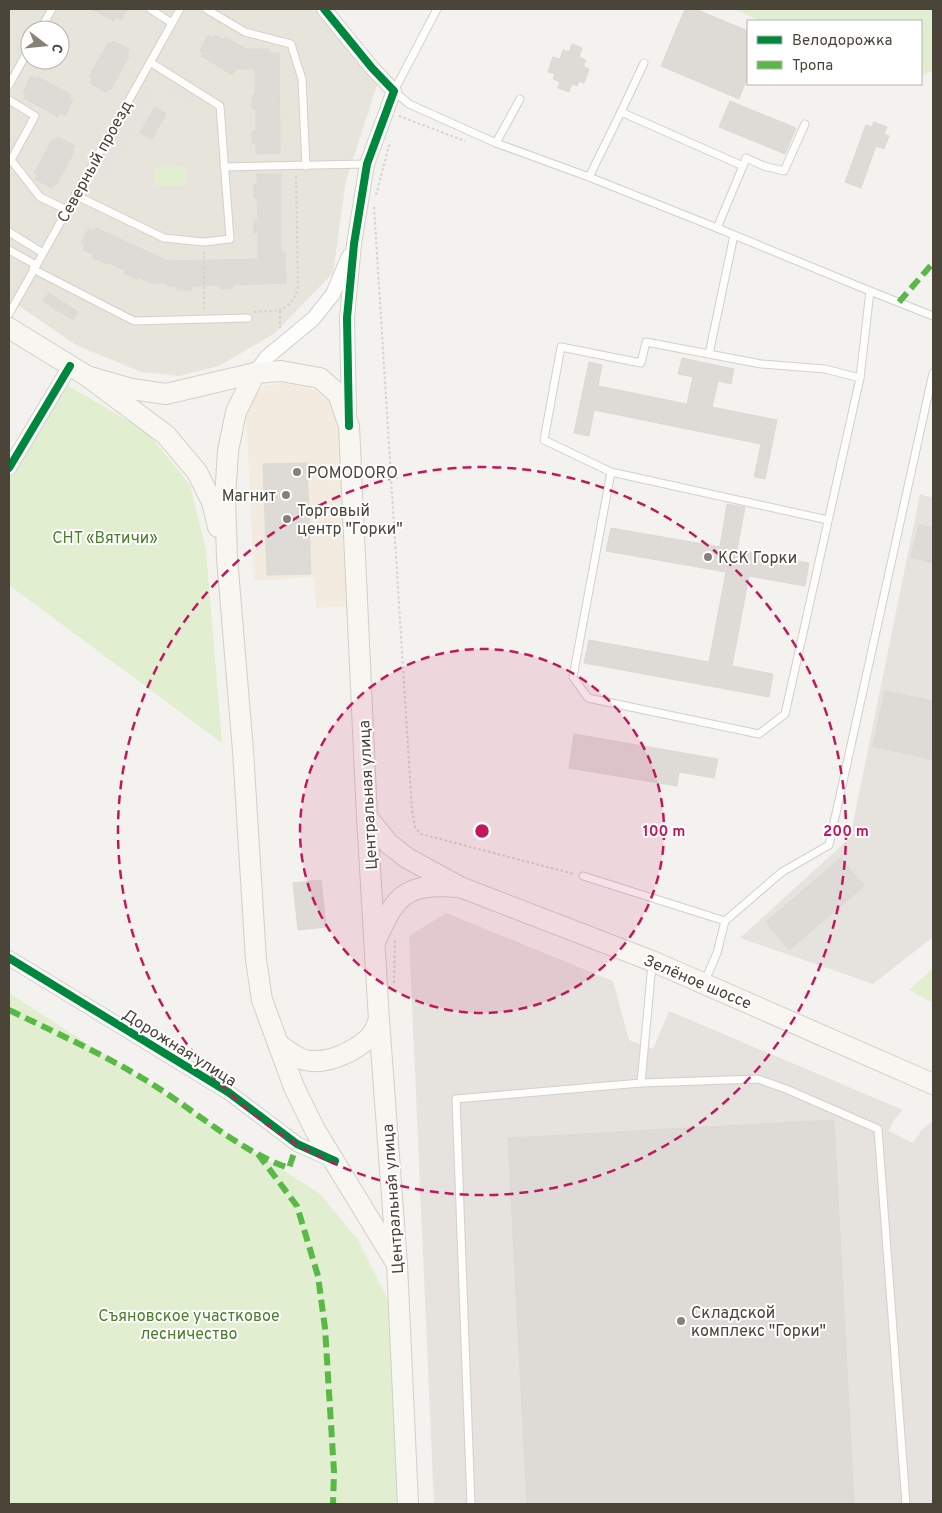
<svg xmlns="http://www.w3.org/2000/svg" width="942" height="1513" font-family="Overpass,sans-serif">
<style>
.residential{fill:#e7e4dc;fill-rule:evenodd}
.commercial{fill:#f3ebdf}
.industrial{fill:#e6e2de}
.green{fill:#e1eecf}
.parking{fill:#e6e3df}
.building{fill:#dedbd6;stroke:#dcd9d4}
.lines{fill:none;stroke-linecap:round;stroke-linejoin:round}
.service-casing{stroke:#d2d0cb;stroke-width:9}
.minor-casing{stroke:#d2d0cb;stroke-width:16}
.secondary-casing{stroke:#d3cfc5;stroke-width:22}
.path{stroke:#d3d2cc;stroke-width:2;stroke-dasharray:2.5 2.5;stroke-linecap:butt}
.service{stroke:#fdfdfc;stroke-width:7}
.minor{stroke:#fdfdfc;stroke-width:14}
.secondary{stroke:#f7f6f1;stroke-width:20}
.quiet{stroke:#58b947;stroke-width:6;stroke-dasharray:12 6;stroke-linecap:butt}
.cycleway-casing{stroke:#fff;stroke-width:11}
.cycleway{stroke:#00873e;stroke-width:8}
.ring{fill:none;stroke:#c2185b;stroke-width:2.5;stroke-dasharray:9 6}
.poi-dot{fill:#868178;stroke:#fff;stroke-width:2}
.labels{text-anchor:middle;stroke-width:4;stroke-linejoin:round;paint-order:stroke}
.street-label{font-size:16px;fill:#4b4439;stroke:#fff}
.poi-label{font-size:16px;fill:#4b4439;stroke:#fff;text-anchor:start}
.park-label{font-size:16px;fill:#4a7f2a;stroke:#fff}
.centre{fill:#c2185b;stroke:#fff;stroke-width:2.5}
.ring-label{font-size:15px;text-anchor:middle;font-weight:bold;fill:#c2185b;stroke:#fff;stroke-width:4;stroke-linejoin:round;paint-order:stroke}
</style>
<rect width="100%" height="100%" fill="#f4f2ee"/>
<path class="residential" d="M9 9H317L378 82 346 181 333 273 275 333 219 366 179 376 141 372 76 345 9 299ZM30 30H60V60H30Z"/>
<polygon class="commercial" points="284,383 313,389 334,403 343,426 353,606 316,608 314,577 254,581 246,414 253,397 266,385"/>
<g class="industrial">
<polygon points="920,494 933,498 933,937 873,984 740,938 850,838"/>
<polygon points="446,913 613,981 629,1040 653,1049 669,1011 903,1110 894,1120 889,1131 913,1143 922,1130 931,1122 933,1124 933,1504 434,1504 409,936"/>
</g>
<g class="green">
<polygon points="734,9 933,9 933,71 921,76 921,21 760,21"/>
<polygon points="185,166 186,186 155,186 155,167"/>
<polygon points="58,380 146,431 190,485 206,550 222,743 9,585 9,459"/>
<polygon points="933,968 933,1003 909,990"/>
<polygon points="9,993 320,1194 358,1240 393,1310 400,1504 9,1504"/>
</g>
<g class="parking">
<polygon points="176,83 197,95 192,104 171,91"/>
<polygon points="146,86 154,90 105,178 97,173"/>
</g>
<g class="building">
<polygon points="92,9 127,9 121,20 116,17 114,21"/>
<polygon points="685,9 695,9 748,31 748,76 739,99 661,66"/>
<polygon points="208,35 212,38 214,35 223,40 225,37 246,49 269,49 269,53 279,53 280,153 256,154 256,143 252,143 252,131 256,131 256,108 252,109 252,95 255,95 255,69 236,69 233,75 201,56 203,53 200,51"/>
<polygon points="113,41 129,49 126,55 129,56 111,89 109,88 106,92 90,83 93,79 89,77 108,43 111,44"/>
<polygon points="572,44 582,48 579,57 586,60 583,66 589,69 584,83 579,81 577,86 572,84 569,92 558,88 560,82 553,79 555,74 548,72 553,57 560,59 563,50 569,52"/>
<polygon points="31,76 37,79 38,77 71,95 69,98 73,100 65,116 60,113 58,117 24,98 26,95 23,92"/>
<polygon points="730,101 796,128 785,154 719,127"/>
<polygon points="155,107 166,114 152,139 140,133"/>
<polygon points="874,122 887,127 884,134 889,136 884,149 876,146 861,188 845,182 866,125 872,127"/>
<polygon points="58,137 75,146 72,151 74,152 56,185 54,184 52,188 35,179 38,175 34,173 53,139 56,141"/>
<polygon points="257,174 281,174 281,252 285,252 286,283 233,285 233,288 220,289 220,285 192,286 192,290 177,290 177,286 167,286 167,283 151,283 138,277 137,279 124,273 125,270 107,262 106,264 93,258 94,254 83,250 85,245 81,243 86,233 89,229 95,232 96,228 168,261 258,259 258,232 254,233 254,220 258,220 257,198 254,198 254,185 257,184"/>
<polygon points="49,293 78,312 73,320 43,301"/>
<polygon points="682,358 734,369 731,384 718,381 712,407 777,420 765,479 754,477 761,444 594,410 589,436 574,433 589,362 602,365 598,386 687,404 693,377 678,374"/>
<polygon points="307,463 311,574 267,575 263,464"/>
<polygon points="727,504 745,507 737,550 809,563 805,586 749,576 732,666 773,674 769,697 584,663 589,640 709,662 726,572 606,551 611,528 720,547"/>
<polygon points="919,525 933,528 933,563 911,557"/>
<polygon points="885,691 933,701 933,760 873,746"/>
<polygon points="574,734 718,759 714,778 679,772 677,786 569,768"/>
<polygon points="841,858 864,886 789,950 766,922"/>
<polygon points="321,880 326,927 298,930 293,883"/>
<polygon points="834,1120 854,1504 527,1504 508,1138"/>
</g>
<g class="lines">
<g class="service-casing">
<g id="service">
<polyline points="150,9 172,23"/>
<polyline points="206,9 245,32 291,44 302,79 306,166"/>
<polyline points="437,9 394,91 409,104 496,143 589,177 717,228 870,291 933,316"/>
<polyline points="40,30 52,9"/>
<polyline points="9,85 30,47"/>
<polyline points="9,100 35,116 11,160 40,197 67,210"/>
<polyline points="621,112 644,63"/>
<polyline points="496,143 520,99"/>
<polyline points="743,166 746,158 764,166 784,171 805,124"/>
<polyline points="224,167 367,164"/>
<polyline points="589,177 621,112 743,166 717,228"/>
<polyline points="75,195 164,238 204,242 230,239 220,106 150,62"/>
<polyline points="9,232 43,253"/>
<polyline points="9,250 36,265"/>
<polyline points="33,269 134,321 248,318"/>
<polyline points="9,314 180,9"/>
<polyline points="709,354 734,235"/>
<polyline points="611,472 544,440 561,347 641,363 646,342 761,364 825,369 860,378"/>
<polyline points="828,520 611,472 573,677 588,698 759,734 785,714 860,378 870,291"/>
<polyline points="583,876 725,921"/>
<polyline points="704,983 717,953 725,921 782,872 829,845 933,373"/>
<polyline points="641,1083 652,964"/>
<polyline points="471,1504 456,1099 641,1083 758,1079 786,1089 878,1129 906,1504"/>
</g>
</g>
<g class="minor-casing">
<g id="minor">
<polyline points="324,9 372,68 394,91 367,164 354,244 347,318 349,413"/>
<polyline points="255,373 267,357 313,319 333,294 349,256"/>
<polyline points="9,468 70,366"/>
<polyline points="9,958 228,1092 297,1144 335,1161"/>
</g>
</g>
<g class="secondary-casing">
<g id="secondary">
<polyline points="9,328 87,376 166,435 197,472 212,502 218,527"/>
<polyline points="255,373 236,412 228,451 225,498 227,558 243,751 256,960 262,1000 294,1087 315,1130 395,1261"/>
<polyline points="87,376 132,389 166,394 255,373 281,371 320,378 338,394 349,426 367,817 379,1020 397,1264 408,1504"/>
<polyline points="367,817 389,844 407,858 460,887 652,961 933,1084"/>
<path d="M376 940C396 895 405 883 457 887"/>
<path d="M278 1044C286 1049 296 1058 305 1060 327 1065 354 1052 370 1037 374 1033 376 1026 379 1020"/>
</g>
</g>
<g class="path">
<polyline points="399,116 465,141"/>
<polyline points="376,195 390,142"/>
<polyline points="374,207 412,810 415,827 421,834 574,874"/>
<polyline points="204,309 204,252"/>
<polyline points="280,311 280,328"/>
<path d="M254 312C279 310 289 314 298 288L296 174"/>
<polyline points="394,983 395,938"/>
</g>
<use href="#service" class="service"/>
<use href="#minor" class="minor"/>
<use href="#secondary" class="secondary"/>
<g class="quiet">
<polyline points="899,302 933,263"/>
<path d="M9 1010C54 1032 99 1052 142 1078 189 1105 238 1151 289 1168L297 1144"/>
<polyline points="258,1154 297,1206 318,1276 325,1328 334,1472 333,1504"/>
</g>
<g class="cycleway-casing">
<g id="cycleway">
<polyline points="324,9 372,68 394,91 367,164 354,244 347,318 349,426"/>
<polyline points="9,468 70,366"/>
<polyline points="9,958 228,1092 297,1144 335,1161"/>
</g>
</g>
<use href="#cycleway" class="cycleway"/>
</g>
<circle cx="482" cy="831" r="182" fill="#c2185b" fill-opacity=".12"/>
<g class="ring">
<circle cx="482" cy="831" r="182"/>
<circle cx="482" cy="831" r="364"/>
</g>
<g class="poi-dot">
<circle cx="297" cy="472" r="5"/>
<circle cx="286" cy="495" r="5"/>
<circle cx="287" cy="519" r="5"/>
<circle cx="708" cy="557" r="5"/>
<circle cx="681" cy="1321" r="5"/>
</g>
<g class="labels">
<g class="street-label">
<text transform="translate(94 161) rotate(-61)" y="6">Северный проезд</text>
<text transform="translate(367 795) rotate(-93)" y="6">Центральная улица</text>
<text transform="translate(698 981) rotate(23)" y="6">Зелёное шоссе</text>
<text transform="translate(180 1047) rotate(32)" y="6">Дорожная улица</text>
<text transform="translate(392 1199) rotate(-94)" y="6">Центральная улица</text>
</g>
<g class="poi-label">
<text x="307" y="478">POMODORO</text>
<text x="276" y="501" text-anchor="end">Магнит</text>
<text x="297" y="516">Торговый<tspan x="297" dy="18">центр "Горки"</tspan></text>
<text x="718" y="563">КСК Горки</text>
<text x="691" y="1318">Складской<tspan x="691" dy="18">комплекс "Горки"</tspan></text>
</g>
<g class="park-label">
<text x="105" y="543">СНТ «Вятичи»</text>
<text x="189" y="1321">Съяновское участковое<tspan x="189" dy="18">лесничество</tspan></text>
</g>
</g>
<circle cx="482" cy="831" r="8" class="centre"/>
<g class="ring-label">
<text x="664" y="836">100 m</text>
<text x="846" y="836">200 m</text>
</g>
<rect width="942" height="1513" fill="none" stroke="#4b4439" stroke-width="20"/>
<rect x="747" y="20" width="175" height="65" fill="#ffffff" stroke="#b7b4b0"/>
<rect x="757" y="36" width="25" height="8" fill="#00873e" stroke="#b7b4b0"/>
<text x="792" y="45" font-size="15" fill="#4b4439">Велодорожка</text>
<rect x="757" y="61" width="25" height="8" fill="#58b947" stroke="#b7b4b0"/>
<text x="792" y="70" font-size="15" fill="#4b4439">Тропа</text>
<g transform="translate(45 45) rotate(106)"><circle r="24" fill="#ffffff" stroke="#b7b4b0"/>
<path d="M0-4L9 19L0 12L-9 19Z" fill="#868178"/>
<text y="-8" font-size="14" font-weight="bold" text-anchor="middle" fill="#4b4439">С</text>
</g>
</svg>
